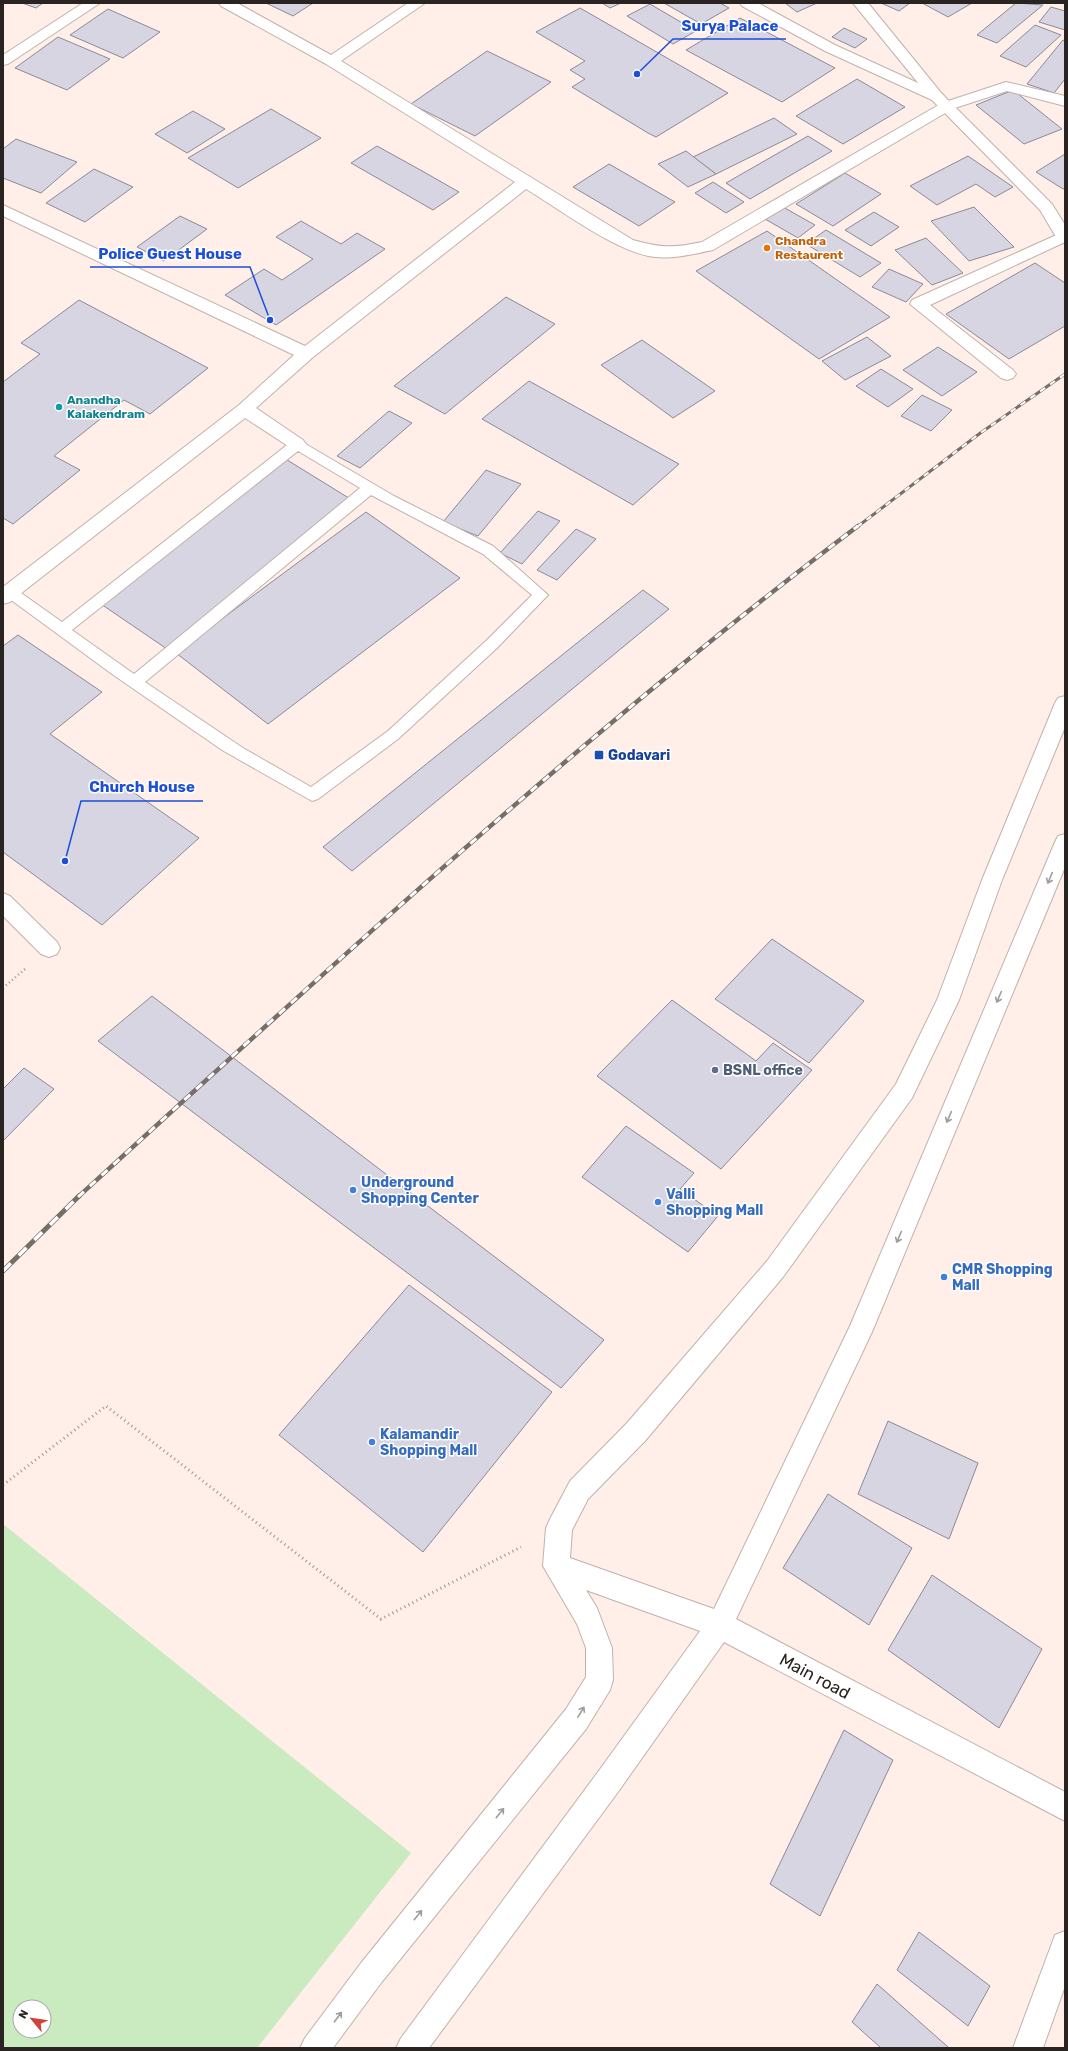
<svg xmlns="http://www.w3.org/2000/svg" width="1068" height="2051" font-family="Rubik,sans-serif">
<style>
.green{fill:#caeac0;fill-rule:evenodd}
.building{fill:#d8d5e3;stroke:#8c8996}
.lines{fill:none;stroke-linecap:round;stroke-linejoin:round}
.lane-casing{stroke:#c1b1ab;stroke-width:2}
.street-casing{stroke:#c1b1ab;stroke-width:2}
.secondary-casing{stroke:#c1b1ab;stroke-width:2}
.path-far1{stroke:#a0958f;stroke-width:2.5;stroke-dasharray:1 3;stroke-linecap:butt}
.path{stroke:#a0958f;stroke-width:3;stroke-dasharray:1 3.5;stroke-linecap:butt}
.lane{fill:#fff;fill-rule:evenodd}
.street{fill:#fff;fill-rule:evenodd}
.secondary{fill:#fff;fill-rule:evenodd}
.rail-far2-casing{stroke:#776e6a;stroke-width:3}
.rail-far1-casing{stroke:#776e6a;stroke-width:4.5}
.rail-casing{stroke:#776e6a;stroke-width:5}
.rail-far2{stroke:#fff;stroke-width:2;stroke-dasharray:6;stroke-linecap:butt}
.rail-far1{stroke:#fff;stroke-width:3;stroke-dasharray:8;stroke-linecap:butt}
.rail{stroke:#fff;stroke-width:3.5;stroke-dasharray:11;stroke-linecap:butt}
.oneway{stroke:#9f9c9b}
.food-dot{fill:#e8710a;stroke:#fff;stroke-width:1.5}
.culture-dot{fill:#0f9aa8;stroke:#fff;stroke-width:1.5}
.transit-dot{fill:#1a4fb4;stroke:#fff;stroke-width:1.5}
.service-dot{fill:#5c6f8a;stroke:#fff;stroke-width:1.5}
.shop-dot{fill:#3f7fe0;stroke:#fff;stroke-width:1.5}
.labels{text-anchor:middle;stroke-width:3;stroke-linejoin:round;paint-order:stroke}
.far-food-label{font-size:12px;font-weight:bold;fill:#c56008;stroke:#fff;text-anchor:start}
.far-culture-label{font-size:12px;font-weight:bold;fill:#0d838f;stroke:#fff;text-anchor:start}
.transit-label{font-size:14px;font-weight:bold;fill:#164399;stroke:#fff;text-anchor:start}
.service-label{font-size:14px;font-weight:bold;fill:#4e5e75;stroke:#fff;text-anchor:start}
.shop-label{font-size:14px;font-weight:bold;fill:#366cbe;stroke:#fff;text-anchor:start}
.near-street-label{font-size:17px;fill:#292421;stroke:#fff}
.leader{fill:none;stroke:#1d4ed8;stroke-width:1.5}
.callout-dot{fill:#1d4ed8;stroke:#fff;stroke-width:1.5}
.callout-label{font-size:15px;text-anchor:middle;font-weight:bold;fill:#1d4ed8;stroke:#fff;stroke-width:3;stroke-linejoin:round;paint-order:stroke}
</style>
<rect width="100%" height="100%" fill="#ffefe8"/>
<path class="green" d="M3 1524 411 1853 257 2048H3ZM20 2007H44V2031H20Z"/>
<g class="building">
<polygon points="22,3 43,3 36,8"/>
<polygon points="266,3 313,3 293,16"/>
<polygon points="602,3 621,3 610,8"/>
<polygon points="664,3 720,3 729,8 701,24"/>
<polygon points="785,3 817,3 797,12"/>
<polygon points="881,3 910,3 899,11"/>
<polygon points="922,3 972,3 948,17"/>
<polygon points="1016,3 1043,5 997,43 977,35"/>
<polygon points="650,4 696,31 673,44 627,16"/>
<polygon points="1051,7 1065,11 1065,30 1039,22"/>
<polygon points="580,8 728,93 656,137 648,133 572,87 585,79 570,70 585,61 536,32"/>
<polygon points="108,9 160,32 123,58 70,35"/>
<polygon points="740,18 835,68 782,102 686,50"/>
<polygon points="1035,25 1061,35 1026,67 1000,56"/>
<polygon points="844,28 867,39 855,48 832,37"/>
<polygon points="58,37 110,59 67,90 15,68"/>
<polygon points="1063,40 1065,41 1065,79 1054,93 1027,84"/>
<polygon points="487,51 551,82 475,136 411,104"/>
<polygon points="857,79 905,107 843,144 796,116"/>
<polygon points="1013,90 1062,129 1024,144 976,105"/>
<polygon points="271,109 321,138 238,188 188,158"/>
<polygon points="193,111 225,129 187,153 155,134"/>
<polygon points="774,118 797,134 716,174 693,157"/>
<polygon points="808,136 832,151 750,199 726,183"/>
<polygon points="16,139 77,162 41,193 3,178 3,149"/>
<polygon points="377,146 424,172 459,192 433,210 351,163"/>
<polygon points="686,151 716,174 688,187 658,164"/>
<polygon points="1065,154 1065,188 1063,189 1036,172"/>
<polygon points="968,156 1013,187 995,197 976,184 937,205 910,186"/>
<polygon points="609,164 675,202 639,226 573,187"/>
<polygon points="94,169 133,187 85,222 46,203"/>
<polygon points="845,173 881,194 833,226 796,204"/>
<polygon points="713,182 744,202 726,213 695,193"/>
<polygon points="783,207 815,225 798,238 765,219"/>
<polygon points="974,207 1014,247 969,261 931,221"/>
<polygon points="874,212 899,227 871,246 845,230"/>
<polygon points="180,216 207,229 164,261 137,247"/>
<polygon points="301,221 341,244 357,233 385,249 276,325 225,295 264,269 282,280 313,259 276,237"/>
<polygon points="826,230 881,263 860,277 806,244"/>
<polygon points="767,231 890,317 819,359 696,271"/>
<polygon points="926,238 963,273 932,285 895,250"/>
<polygon points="1035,263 1065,283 1065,326 1009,359 946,314"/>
<polygon points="889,269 923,284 906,302 872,287"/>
<polygon points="506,297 555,324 445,414 394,386"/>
<polygon points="79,300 208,368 150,414 124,400 54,456 80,470 13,524 3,518 3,382 40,354 21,343"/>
<polygon points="867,337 891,356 845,380 822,361"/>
<polygon points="642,340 715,391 673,418 601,365"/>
<polygon points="938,347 977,372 942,396 903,370"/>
<polygon points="881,369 913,389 888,407 856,386"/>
<polygon points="529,381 679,464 633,505 482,419"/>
<polygon points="922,395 952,410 931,431 901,416"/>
<polygon points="389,411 412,423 360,468 337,456"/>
<polygon points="284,458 352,500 167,649 98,602"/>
<polygon points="486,470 521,484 478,536 443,522"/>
<polygon points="538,511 560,521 522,564 500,553"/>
<polygon points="366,512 460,578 268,724 176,653"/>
<polygon points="576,529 596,539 557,580 537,570"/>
<polygon points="643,590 669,609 352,871 323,847"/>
<polygon points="18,635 102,692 50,734 199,838 102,925 3,852 3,646"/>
<polygon points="772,939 864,1001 809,1063 715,999"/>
<polygon points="152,996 604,1340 561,1388 98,1041"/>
<polygon points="672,1000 756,1061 773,1043 812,1070 721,1169 597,1076"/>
<polygon points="24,1068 54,1089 3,1141 3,1089"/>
<polygon points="626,1126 694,1173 680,1189 718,1216 688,1252 582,1177"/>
<polygon points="409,1285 552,1392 423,1552 279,1435"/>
<polygon points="888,1421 978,1463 949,1539 858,1494"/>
<polygon points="828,1494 912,1548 869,1625 783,1568"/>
<polygon points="932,1575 1042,1649 999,1728 888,1650"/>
<polygon points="844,1730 893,1760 820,1916 770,1884"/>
<polygon points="919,1932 990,1986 968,2026 897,1970"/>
<polygon points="877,1984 948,2047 948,2048 881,2048 852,2022"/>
</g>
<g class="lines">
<g class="lane-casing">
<path id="lane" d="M297 439 394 496 493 546 548 595 497 648 398 739 318 799 312 801 222 750 112 674 3 594 4 588 9 587 14 588 62 622 292 441ZM298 451 360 488 134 674 72 630ZM371 495 483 554 532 595 487 640 388 731 311 787 243 748 145 682Z"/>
</g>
<g class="street-casing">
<g id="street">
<polygon points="83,3 100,3 8,64 3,65 3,55"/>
<path d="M219 3H237L331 55 408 3H425L341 61 633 240C661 248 674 248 702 242L942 103 1006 82 1065 96V106L1007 91 952 109 713 250C694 254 674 259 655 257 617 253 561 210 526 189L312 358 256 408 303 440 306 444 303 448 297 450 291 448 245 418 10 602 3 604V587L239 405 294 355 3 216V205L305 346 515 182 326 64 221 6Z"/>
<polygon points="740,3 758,3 835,45 942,94 945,97 942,100 932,100 825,51 742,6"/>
<polygon points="1063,232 1065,232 1065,242 930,305 1013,370 1016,374 1013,378 1007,380 1001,378 910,304 912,300"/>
<polygon points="1065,1931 1065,1986 1043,2048 1013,2048 1055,1935"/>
</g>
</g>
<g class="secondary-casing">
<g id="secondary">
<polygon points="853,3 868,3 942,94 1052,204 1065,225 1065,243 1059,242 1040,210 932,100"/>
<polygon points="1065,696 1065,727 1002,880 959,1000 912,1098 783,1277 645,1441 588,1499 572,1530 570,1558 714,1609 850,1326 1055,842 1058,836 1065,834 1065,867 872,1332 736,1619 1065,1792 1065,1821 724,1642 618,1792 429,2048 396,2048 401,2038 598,1772 700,1631 586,1590 597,1608 612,1648 613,1680 610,1690 586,1729 381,1983 333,2048 300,2048 305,2038 361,1963 566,1709 586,1677 586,1648 577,1624 543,1566 546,1528 550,1519 570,1481 627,1423 767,1261 896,1084 937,1000 982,880 1055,703 1058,698"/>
<polygon points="3,893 10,896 57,942 60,948 57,954 49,957 41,954 3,916"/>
</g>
</g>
<polyline class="path-far1" points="3,988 25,969"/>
<polyline class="path" points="3,1485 106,1406 381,1619 521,1547"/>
<use href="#lane" class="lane"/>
<use href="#street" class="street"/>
<use href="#secondary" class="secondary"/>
<g class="rail-far2-casing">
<polyline id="rail-far2" points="857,527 979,434 1065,374"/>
</g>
<g class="rail-far1-casing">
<path id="rail-far1" d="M78 1197C331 966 584 733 858 526"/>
</g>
<g class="rail-casing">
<polyline id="rail" points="3,1271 79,1196"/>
</g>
<use href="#rail-far2" class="rail-far2"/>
<use href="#rail-far1" class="rail-far1"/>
<use href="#rail" class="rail"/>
</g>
<defs><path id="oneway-shaft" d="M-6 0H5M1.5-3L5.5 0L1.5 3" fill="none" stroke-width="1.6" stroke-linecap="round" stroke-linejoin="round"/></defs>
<g class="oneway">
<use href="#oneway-shaft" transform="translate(1050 878) rotate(113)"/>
<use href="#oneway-shaft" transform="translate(999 997) rotate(113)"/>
<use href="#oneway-shaft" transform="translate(949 1117) rotate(113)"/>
<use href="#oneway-shaft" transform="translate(899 1237) rotate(113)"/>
<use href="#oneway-shaft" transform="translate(581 1712) rotate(-58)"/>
<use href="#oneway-shaft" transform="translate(500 1813) rotate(-51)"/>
<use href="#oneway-shaft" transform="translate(418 1915) rotate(-51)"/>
<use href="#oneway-shaft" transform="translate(338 2017) rotate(-53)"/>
</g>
<circle class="food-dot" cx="767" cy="248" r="4"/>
<circle class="culture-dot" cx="59" cy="407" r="4"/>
<rect class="transit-dot" x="594" y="750" width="10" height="10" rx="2"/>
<circle class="service-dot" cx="715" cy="1070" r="4"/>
<g class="shop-dot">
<circle cx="353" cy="1190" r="4"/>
<circle cx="658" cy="1202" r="4"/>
<circle cx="944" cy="1277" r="4"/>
<circle cx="372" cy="1442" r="4"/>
</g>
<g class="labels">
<g class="far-food-label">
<text x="775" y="245">Chandra<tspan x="775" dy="14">Restaurent</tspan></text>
</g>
<g class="far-culture-label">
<text x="67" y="404">Anandha<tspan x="67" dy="14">Kalakendram</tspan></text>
</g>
<g class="transit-label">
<text x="608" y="760">Godavari</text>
</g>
<g class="service-label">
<text x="723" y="1075">BSNL office</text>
</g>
<g class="shop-label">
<text x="361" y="1187">Underground<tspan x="361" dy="16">Shopping Center</tspan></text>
<text x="666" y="1199">Valli<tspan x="666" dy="16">Shopping Mall</tspan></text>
<text x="952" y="1274">CMR Shopping<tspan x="952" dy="16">Mall</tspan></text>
<text x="380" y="1439">Kalamandir<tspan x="380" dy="16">Shopping Mall</tspan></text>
</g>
<g class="near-street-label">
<text transform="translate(815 1676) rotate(28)" y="6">Main road</text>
</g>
</g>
<path class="leader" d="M637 74L673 39H786M270 320L250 267H90M65 861L81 801H203"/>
<g class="callout-dot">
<circle cx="637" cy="74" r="4"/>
<circle cx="270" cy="320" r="4"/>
<circle cx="65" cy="861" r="4"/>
</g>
<g class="callout-label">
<text x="730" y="31">Surya Palace</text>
<text x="170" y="259">Police Guest House</text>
<text x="142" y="792">Church House</text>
</g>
<rect width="1068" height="2051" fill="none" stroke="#292421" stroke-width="8"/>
<g transform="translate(32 2019) rotate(299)"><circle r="19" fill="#ffffff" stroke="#a9a7a6"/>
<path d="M0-3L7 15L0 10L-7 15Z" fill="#d0423a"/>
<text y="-6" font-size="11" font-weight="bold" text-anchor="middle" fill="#292421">N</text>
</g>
</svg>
